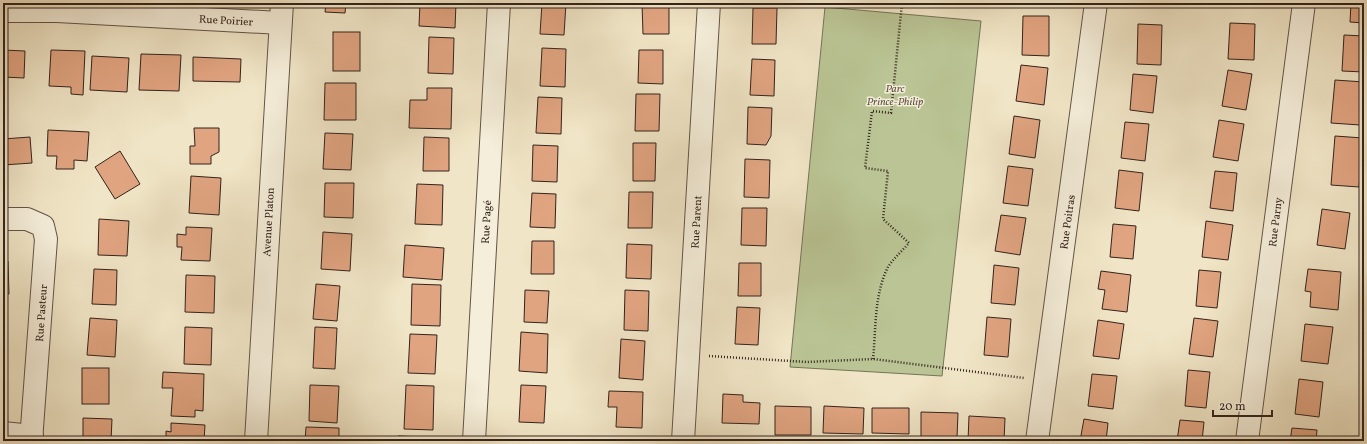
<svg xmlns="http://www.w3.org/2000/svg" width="1367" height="444" font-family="Vollkorn,serif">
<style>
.green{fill:#bac494;stroke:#767458}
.building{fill:#e0a480;stroke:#33231d}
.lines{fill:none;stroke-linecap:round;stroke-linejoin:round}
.street-casing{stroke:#625447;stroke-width:24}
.path{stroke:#33231d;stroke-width:2.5;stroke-dasharray:1 2;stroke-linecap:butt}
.street{stroke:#f5eeda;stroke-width:22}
.labels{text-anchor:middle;stroke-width:3;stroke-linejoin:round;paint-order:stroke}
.street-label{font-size:11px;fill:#33231d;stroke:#f5eeda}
.park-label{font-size:11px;font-style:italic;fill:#5c5341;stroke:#f5eeda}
</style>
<rect width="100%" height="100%" fill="#f0e5c6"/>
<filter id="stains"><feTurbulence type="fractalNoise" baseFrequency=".005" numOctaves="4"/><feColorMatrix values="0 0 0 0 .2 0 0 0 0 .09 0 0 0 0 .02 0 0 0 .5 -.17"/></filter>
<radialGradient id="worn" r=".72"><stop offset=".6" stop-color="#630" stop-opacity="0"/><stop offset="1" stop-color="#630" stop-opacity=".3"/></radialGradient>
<polygon class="green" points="825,7 981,21 942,376 790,367"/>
<g class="building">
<polygon points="326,3 346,3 345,13 325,12"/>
<polygon points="420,3 456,3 455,28 419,26"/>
<polygon points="542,3 566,3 564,35 540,34"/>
<polygon points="642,3 669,3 669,34 643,34"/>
<polygon points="1351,3 1364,3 1364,23 1350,22"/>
<polygon points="753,8 777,8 776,44 752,44"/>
<polygon points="1023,16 1049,16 1049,56 1022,55"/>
<polygon points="1230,23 1255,24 1254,60 1228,59"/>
<polygon points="1138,24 1162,25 1161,65 1137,64"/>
<rect x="333" y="32" width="27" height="39"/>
<polygon points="1344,35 1364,36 1364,72 1342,71"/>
<polygon points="429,37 454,38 453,74 428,73"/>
<polygon points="542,48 566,49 565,87 540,86"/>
<polygon points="3,50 25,51 24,78 3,77"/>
<polygon points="51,50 85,51 83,95 71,94 71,87 49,86"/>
<polygon points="639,50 663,50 663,84 638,83"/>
<polygon points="141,54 181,55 179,91 139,90"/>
<polygon points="92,56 129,58 127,92 90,90"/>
<polygon points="193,57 241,59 240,82 193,81"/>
<polygon points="752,59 775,60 774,96 750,95"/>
<polygon points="1021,65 1048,68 1044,105 1016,101"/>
<polygon points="1228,70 1252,74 1246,110 1222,106"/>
<polygon points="1133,74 1157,76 1153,113 1130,110"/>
<polygon points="1335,80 1364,82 1360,125 1331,123"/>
<polygon points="325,83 356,83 356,120 324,120"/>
<polygon points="427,88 452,88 451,129 409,128 410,100 427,100"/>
<polygon points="636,94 660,94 659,131 635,131"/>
<polygon points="538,97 562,98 561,134 536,133"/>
<polygon points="748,107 772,108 771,136 766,145 747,144"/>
<polygon points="1014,116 1040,120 1035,158 1009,154"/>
<polygon points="1219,120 1244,124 1238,161 1213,157"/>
<polygon points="1125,122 1149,124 1145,161 1121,158"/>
<polygon points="194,128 219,128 219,152 211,156 211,164 190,164 190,146 195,146"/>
<polygon points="48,130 89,132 87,161 74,160 74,169 56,169 57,156 47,156"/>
<polygon points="325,133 353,134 351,170 323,169"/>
<polygon points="1335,136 1363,138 1359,187 1331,185"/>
<polygon points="30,137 32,163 3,165 3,139"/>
<polygon points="424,137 449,138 449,171 423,171"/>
<polygon points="633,143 656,143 655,181 633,181"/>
<polygon points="533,145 558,146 557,182 532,181"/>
<polygon points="120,151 140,184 115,199 95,167"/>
<polygon points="745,159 770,160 769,198 744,197"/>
<polygon points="1008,166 1033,169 1028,206 1003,203"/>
<polygon points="1119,170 1143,173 1139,211 1115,208"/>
<polygon points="1215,171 1237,173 1233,211 1210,208"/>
<polygon points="191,176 221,178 219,215 189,213"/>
<polygon points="325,183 354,183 353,218 324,217"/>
<polygon points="417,184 443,185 442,225 415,224"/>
<polygon points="629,192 653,192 652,228 628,228"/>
<polygon points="532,193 556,194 555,228 530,227"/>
<polygon points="742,208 767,208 766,246 741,245"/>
<polygon points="1322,209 1350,213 1345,249 1317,245"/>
<polygon points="1001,215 1026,218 1020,255 995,251"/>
<polygon points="99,219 129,221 127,256 98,255"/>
<polygon points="1206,221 1233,225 1228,260 1202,257"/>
<polygon points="1113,224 1136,226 1133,259 1110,257"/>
<polygon points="186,227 212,228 210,261 181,260 182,247 177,247 177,234 186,235"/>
<polygon points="323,232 352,234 350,271 321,269"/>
<polygon points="532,241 554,241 554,274 531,274"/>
<polygon points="627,244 652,245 651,279 626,278"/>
<polygon points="405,245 444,248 442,280 403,277"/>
<polygon points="3,261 8,261 9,294 3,294"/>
<polygon points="739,263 761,263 761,296 738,296"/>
<polygon points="994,265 1019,268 1015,305 991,303"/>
<polygon points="94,269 117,270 116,305 92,304"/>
<polygon points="1308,269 1341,272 1338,310 1310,307 1311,292 1305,291"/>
<polygon points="1199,270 1221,272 1217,308 1196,306"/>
<polygon points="1101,271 1131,275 1127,312 1102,309 1105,290 1098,289"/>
<polygon points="186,275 215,276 214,313 185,312"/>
<polygon points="316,284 340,286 337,321 313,319"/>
<polygon points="412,284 441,285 440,326 411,325"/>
<polygon points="525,290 549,291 547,323 524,322"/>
<polygon points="625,290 649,291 648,331 624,330"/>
<polygon points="737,307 760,308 758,345 735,344"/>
<polygon points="987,317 1011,319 1008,357 984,355"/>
<polygon points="90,318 117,320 115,357 87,355"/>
<polygon points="1194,318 1218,321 1213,357 1189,354"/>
<polygon points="1098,320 1124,324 1119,359 1093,356"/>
<polygon points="1305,324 1333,327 1328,364 1301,361"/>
<polygon points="185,327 212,328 211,365 184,364"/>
<polygon points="315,327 337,328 335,369 313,368"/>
<polygon points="521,332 548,334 547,373 519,371"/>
<polygon points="410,334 437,335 435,374 408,373"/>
<polygon points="621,339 645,341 643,380 619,378"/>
<rect x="3" y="355" width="3" height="28"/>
<rect x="82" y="368" width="27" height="36"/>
<polygon points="1188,370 1210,372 1206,408 1185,406"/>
<polygon points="163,372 204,374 203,411 195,410 195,417 171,416 173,388 162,388"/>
<polygon points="1092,374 1117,376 1113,409 1088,406"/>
<polygon points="1299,379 1323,382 1319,417 1295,414"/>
<polygon points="310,385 339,386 337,423 309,421"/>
<polygon points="406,385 434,386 433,430 404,429"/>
<polygon points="521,385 546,386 544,423 519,422"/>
<polygon points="609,391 643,392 642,428 616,427 617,407 608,407"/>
<polygon points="723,394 743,395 743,402 760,403 759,424 722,423"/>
<polygon points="775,406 811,407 811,435 775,435"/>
<polygon points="824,406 864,408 863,434 823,433"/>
<polygon points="872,408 909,408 909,434 872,433"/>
<polygon points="921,412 958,413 957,438 921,437"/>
<polygon points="969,416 1005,418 1004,441 968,441"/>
<polygon points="83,418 112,419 111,441 83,441"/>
<polygon points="1084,419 1108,423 1106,441 1080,441"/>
<polygon points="1180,420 1204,422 1202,441 1177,441"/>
<polygon points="171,423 205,425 204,441 166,441 166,431 171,432"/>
<polygon points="306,427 339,428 339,441 305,441"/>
<polygon points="1292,428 1317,430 1316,441 1290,441"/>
<polygon points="398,436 426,437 425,441 397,441"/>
</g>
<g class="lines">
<g class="street-casing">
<g id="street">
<polyline points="3,11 57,11 280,23"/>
<polyline points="3,219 27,219 43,226 46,239 31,441"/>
<polyline points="3,433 32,436"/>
<polyline points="256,441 282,3"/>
<polyline points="474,441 499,3"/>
<polyline points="683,441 709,3"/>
<polyline points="1037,441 1096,3"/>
<polyline points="1247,441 1304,3"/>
</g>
</g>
<g class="path">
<polyline points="709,356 807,362 873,359 1024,378"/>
<path d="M873 359C876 330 874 294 888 267 893 259 902 251 909 243L883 219 888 171 865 168 872 111 891 113 902 3"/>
</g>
<use href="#street" class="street"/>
</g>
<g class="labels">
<g class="street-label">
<text transform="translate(226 20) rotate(3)" y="4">Rue Poirier</text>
<text transform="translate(268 222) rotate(-87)" y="4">Avenue Platon</text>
<text transform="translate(486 222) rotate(-87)" y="4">Rue Pagé</text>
<text transform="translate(696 222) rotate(-87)" y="4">Rue Parent</text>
<text transform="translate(1067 222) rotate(-82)" y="4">Rue Poitras</text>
<text transform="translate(1275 222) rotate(-83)" y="4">Rue Parny</text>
<text transform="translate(41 313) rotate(-86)" y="4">Rue Pasteur</text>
</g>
<g class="park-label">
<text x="895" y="92">Parc<tspan x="895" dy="13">Prince-Philip</tspan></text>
</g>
</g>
<rect width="1367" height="444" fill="none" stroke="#f0e5c6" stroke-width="16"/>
<rect x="4" y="4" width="1359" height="436" fill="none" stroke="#33231d" stroke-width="2"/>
<rect x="8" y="8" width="1351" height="428" fill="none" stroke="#33231d"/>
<path d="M1213 410v6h59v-6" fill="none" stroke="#33231d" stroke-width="2"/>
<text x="1219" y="410" font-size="12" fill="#33231d" stroke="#f5eeda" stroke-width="3" paint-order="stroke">20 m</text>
<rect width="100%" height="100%" filter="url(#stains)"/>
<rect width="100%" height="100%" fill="url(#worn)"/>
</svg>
